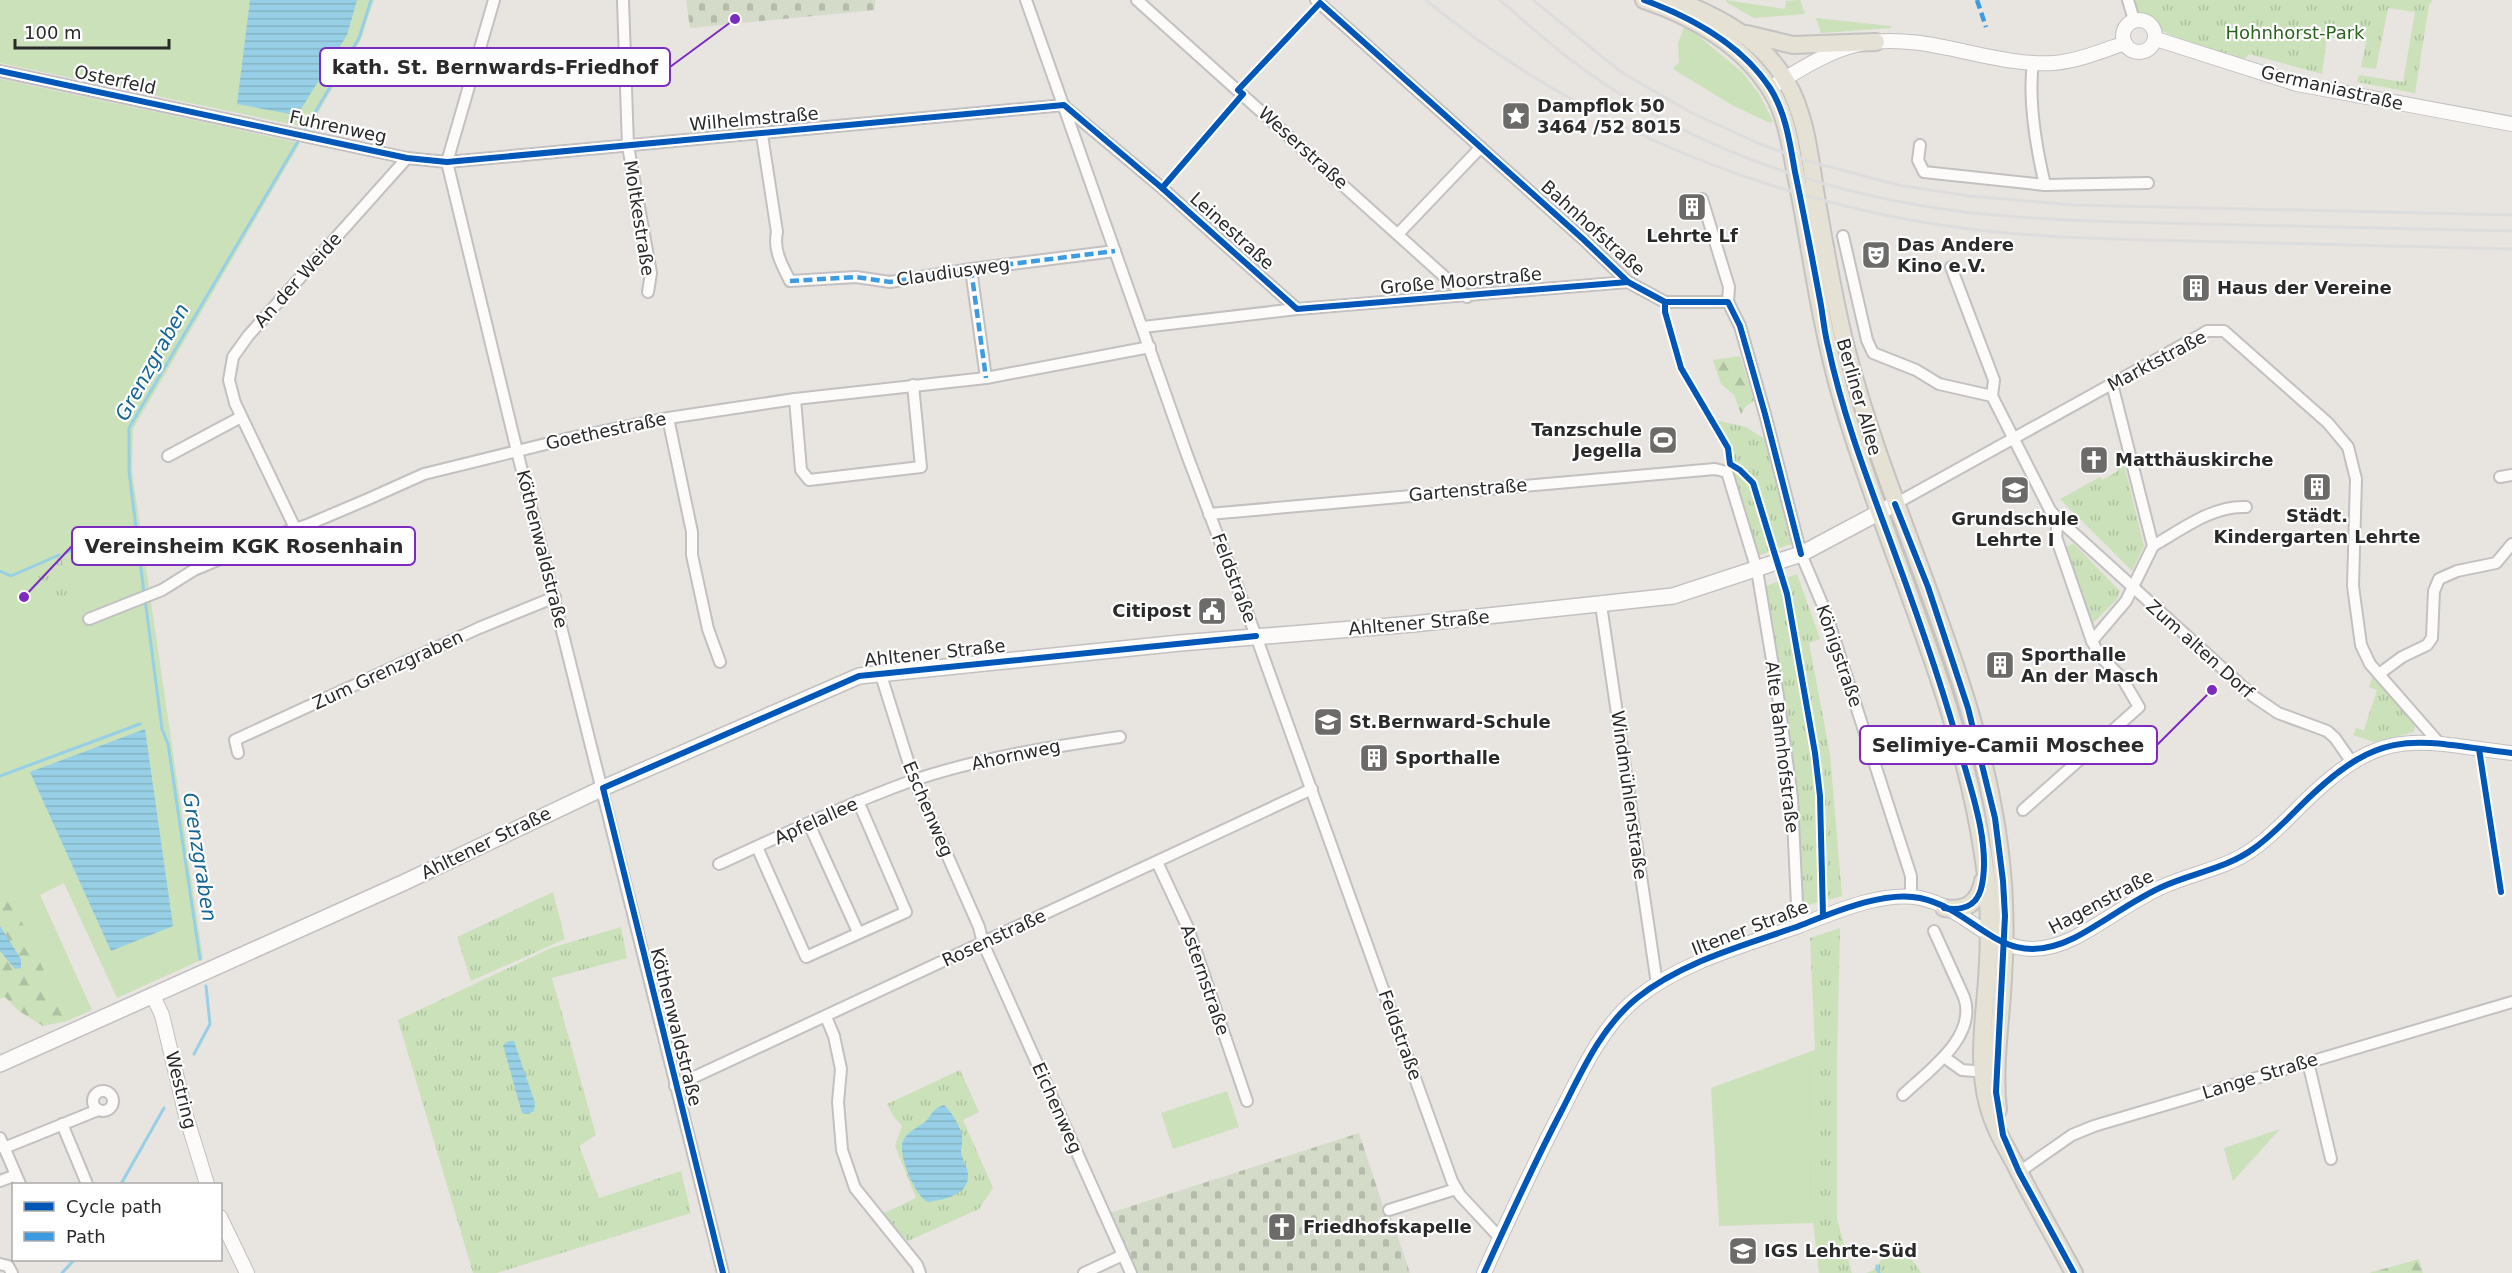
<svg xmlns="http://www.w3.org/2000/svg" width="2512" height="1273" font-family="'DejaVu Sans',sans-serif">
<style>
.grass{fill:#cae1ba}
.forest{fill:url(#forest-firs)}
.cemetery{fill:url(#cemetery-stones)}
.park{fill:url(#park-tufts)}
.water{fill:url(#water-rules)}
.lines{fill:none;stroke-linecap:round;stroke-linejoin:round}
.stream{stroke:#97d0e6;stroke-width:3}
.minor-casing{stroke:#c2c0c1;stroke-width:14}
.tertiary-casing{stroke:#c2c0c1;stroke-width:16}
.secondary-casing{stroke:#c2c0c1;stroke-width:18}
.primary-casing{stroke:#c4c3c1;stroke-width:20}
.minor{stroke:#fcfbfa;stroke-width:10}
.tertiary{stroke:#fcfbfa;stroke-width:14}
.secondary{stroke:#fcfbfa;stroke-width:15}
.primary{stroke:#e5e1d4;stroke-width:16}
.rail{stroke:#deddde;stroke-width:3}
.quiet{stroke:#3d9ce1;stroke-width:4.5;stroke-dasharray:9 4.5;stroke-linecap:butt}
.cycleway-casing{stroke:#fff;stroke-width:10}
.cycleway{stroke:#0057b8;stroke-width:6}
.labels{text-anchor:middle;stroke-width:4.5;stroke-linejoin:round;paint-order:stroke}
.park-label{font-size:18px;fill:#2a631e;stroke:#fff}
.street-label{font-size:18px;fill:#2a2a2a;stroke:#fff}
.poi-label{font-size:18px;font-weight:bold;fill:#2a2a2a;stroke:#fff;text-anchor:start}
.water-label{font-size:20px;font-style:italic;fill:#146594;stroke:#fff}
.leader{fill:none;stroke:#7b2cbf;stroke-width:2}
.callout-dot{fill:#7b2cbf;stroke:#fff;stroke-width:2}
.callout{fill:#fff;stroke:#7b2cbf;stroke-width:2}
.callout-label{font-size:20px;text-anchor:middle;font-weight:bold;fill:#2a2a2a}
</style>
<defs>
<pattern id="forest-firs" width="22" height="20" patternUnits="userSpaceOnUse" patternTransform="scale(1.5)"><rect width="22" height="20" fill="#cae1ba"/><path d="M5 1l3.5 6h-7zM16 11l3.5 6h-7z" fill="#aec1a0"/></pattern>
<pattern id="cemetery-stones" width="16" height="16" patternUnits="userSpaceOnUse" patternTransform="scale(1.5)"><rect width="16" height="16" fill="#d4dbc8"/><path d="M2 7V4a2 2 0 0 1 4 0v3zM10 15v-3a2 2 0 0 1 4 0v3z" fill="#b6bcac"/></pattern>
<pattern id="park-tufts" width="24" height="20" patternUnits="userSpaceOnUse" patternTransform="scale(1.5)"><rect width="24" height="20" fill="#cae1ba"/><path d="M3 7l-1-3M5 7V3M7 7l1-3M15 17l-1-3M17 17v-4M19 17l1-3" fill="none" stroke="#aec1a0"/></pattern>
<pattern id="water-rules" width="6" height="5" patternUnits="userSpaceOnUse" patternTransform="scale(1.5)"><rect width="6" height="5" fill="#97d0e6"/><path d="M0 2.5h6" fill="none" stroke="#82b3c5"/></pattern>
</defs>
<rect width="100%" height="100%" fill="#e8e4e0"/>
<g class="grass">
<polygon points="0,0 374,0 361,39 309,128 0,63"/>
<polygon points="1726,0 1785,9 1786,1 1800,0 1805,14 1754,18 1726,2"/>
<polygon points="1816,18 1891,26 1891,28 1821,33"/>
<polygon points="1685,25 1742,72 1759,94 1773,121 1770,123 1732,105 1673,69 1679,62 1678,43"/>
<polygon points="0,79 300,143 133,429 132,471 203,959 117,998 64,883 40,895 92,1010 67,1021 0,874"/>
<polygon points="1815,1050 1813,1223 1719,1226 1711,1088"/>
<polygon points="1227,1091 1239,1127 1173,1149 1161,1113"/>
<polygon points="2280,1129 2233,1181 2224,1148"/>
</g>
<g class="forest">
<polygon points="1740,356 1754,401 1746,406 1741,414 1734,395 1721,384 1713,360"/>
<polygon points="0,874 67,1021 43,1026 19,1011 5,997 0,999"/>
<polygon points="2419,1259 2423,1273 2369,1273"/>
</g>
<g class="cemetery">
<polygon points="686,0 875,0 875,10 690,28"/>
<polygon points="1359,1133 1387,1218 1391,1217 1410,1273 1137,1273 1110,1213"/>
</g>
<g class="park">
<polygon points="2133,0 2433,0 2429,5 2415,93 2357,82 2359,75 2403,82 2415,12 2388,8 2376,69 2361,67 2366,42 2327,37 2322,74 2249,54 2244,60 2193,44 2162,31 2154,17 2135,13"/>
<polygon points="1710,419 1746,427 1766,440 1794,543 1757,556 1737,481 1728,468 1727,449"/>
<polygon points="2124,464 2144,546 2132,571 2060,499 2100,477 2102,480 2118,471 2116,468"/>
<polygon points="2073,543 2120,591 2117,599 2091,625 2064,549"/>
<polygon points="61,558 75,591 72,596 49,603 35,591 27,573"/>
<polygon points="1797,574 1820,639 1809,643 1830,754 1842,896 1801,907 1795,794 1766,586"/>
<polygon points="2373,675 2415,724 2414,732 2374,742 2353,735 2356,728 2364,730 2377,690 2369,687"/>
<polygon points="553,892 565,939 471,981 457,937"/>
<polygon points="621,927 627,958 552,978 596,1135 579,1146 599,1198 681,1171 691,1213 497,1273 473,1273 398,1020 551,948"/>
<polygon points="1840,928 1837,1061 1837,1219 1852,1273 1819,1273 1813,1222 1815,1050 1810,938"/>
<polygon points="960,1070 979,1112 963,1120 993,1188 979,1209 908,1241 882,1214 916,1198 895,1146 902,1126 893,1116 887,1104"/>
<polygon points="1906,1251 1921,1273 1866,1273 1874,1270 1882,1259"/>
</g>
<g class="water">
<polygon points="250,0 357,0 347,35 301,109 294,108 290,114 237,104"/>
<polygon points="145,729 173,926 111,951 30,772"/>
<polygon points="0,926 21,959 21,968 15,969 0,951"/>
<polygon points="509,1041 514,1041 535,1103 534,1111 528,1114 522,1113 503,1045"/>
<path d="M944 1105C951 1111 962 1128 962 1138 963 1143 961 1147 961 1152 962 1160 968 1167 968 1175 969 1195 943 1200 928 1202 916 1198 897 1154 903 1141 907 1131 920 1127 927 1120 932 1113 935 1107 944 1105Z"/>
</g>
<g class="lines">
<g class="stream">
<polyline points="65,553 122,528"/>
<polyline points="0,571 11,576 59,555"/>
<polyline points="144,593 129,471 129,428 359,38 371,0"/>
<polyline points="145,599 162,729 168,744 200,959"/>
<polyline points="0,776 140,724"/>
<polyline points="194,1054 210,1024 206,986"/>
<polyline points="121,1184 164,1108"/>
<polyline points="1877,1266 1879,1273"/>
<polyline points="62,1273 74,1260"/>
</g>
<g class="minor-casing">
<g id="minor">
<polyline points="494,0 447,162 517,451 723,1273"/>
<polyline points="623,0 628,146 651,273 648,292"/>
<polyline points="1026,0 1187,455 1256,636 1452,1181 1460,1195 1500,1238"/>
<polyline points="1137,0 1467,297"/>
<polyline points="1316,0 1583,239 1628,282 1665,302 1728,302"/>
<polyline points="2128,0 2134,20"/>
<path d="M2033 62C2028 100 2036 147 2045 185"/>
<polyline points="0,71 407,158 447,162 1064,105"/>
<polyline points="1064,106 1162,188 1297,309"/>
<path d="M762 135 777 232C773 250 782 265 790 281L856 277 890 282 971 269 1115 251"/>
<polyline points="1920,145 1918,160 1924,172 2045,185 2148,183"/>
<polyline points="1702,199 1729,287 1728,302 1740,326 1765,414 1801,554 1826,613 1911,876 1911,897"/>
<polyline points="1398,234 1481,147"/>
<polyline points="1843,236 1867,340 1873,353 1916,370 1939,384 1992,396 1994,380 1951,267"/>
<polyline points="971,269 986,378"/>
<polyline points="1143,327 1297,309 1628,282"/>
<polyline points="1992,396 2050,510 2058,519 2253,696 2278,713 2327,731 2335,738 2351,761"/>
<polyline points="795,399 801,470 809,480 921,467 913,385"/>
<polyline points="668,418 692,532 692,555 708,629 720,662"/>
<polyline points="168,456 241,417"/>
<polyline points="2500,477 2512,475"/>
<polyline points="1895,504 2202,334 2207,331 2224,331 2328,423 2348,447 2356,479 2353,586 2361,645 2370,664 2440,744"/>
<polyline points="1209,514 1715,469 1727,472 1757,570 1778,696 1792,798 1798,926"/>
<polyline points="295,528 235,403 229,380 233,357 248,336 407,158"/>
<path d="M2153 546C2181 530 2213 505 2246 507"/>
<polyline points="1601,605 1657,984"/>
<polyline points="89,619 162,590 194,570 280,534 307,525 366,500 424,474 574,437 668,418 795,399 986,378 1150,347"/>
<polyline points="2092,641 2126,601 2153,546 2112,384"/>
<polyline points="880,672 914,780 979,927 983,943 1131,1273"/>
<polyline points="2379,674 2402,657 2427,645 2432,638 2434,591 2439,579 2457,571 2496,563 2512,544"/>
<polyline points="238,753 235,740 479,628 555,597"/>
<polyline points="2023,810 2139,707 2122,678 2100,656 2092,641 2056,537 2058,519"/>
<polyline points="809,824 858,932"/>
<polyline points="757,847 806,957 906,912 858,801"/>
<polyline points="1157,862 1188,928 1247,1101"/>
<path d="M719 864C782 835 845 805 911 781 979 758 1050 747 1120 737"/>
<polyline points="826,1017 834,1036 841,1069 838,1102 842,1150 855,1188 917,1265 920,1273"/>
<polyline points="1944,1057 1962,1070 1987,1072"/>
<polyline points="2308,1062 2331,1159"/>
<polyline points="675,1086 1312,789"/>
<circle cx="103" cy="1101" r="10"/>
<path d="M1903 1095C1928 1071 1978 1037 1964 997L1934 931"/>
<polyline points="62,1124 87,1184"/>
<polyline points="0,1138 20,1184"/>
<polyline points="4,1148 98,1110"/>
<polyline points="2019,1172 2072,1135 2094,1126 2512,1002"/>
<polyline points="0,1181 16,1175"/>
<polyline points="1389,1210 1456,1189"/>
<polyline points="0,1264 8,1266 12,1273"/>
<polyline points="1084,1273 1123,1255"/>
</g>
</g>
<g class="tertiary-casing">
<g id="tertiary">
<circle cx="2139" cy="36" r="16"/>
<polyline points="2156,39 2297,84 2512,124"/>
<path d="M1770 88C1799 70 1829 50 1864 43 1928 32 1991 67 2054 63 2078 61 2102 51 2125 43"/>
<polyline points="153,996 162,1015 186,1116 207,1184"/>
<polyline points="220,1217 247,1273"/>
<path d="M1484 1273C1509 1218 1534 1163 1562 1110 1582 1071 1602 1026 1637 998 1682 962 1742 946 1796 927 1830 914 1883 890 1920 898 1980 911 2001 974 2074 938 2105 922 2132 900 2164 886 2193 873 2227 868 2253 849 2276 833 2294 811 2315 792 2388 724 2422 743 2512 753"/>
</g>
</g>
<g class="secondary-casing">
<polyline id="secondary" points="0,1064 405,882 603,788 859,676 1180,643 1413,624 1673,596 1801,554 1895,504"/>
</g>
<g class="primary-casing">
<g id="primary">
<path d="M1644 0C1694 17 1745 46 1772 92 1788 118 1791 151 1797 180 1811 250 1820 323 1840 393 1884 547 1959 693 1983 854 1990 895 1990 938 1987 980 1984 1021 1977 1064 1988 1105 1993 1125 2004 1144 2014 1162 2033 1200 2054 1236 2074 1273"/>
<path d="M1676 0C1719 17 1762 39 1786 81 1806 115 1810 158 1816 197 1825 246 1833 296 1845 344 1888 514 1976 671 1999 845 2005 889 2006 933 2003 978 2001 1021 1993 1066 1998 1110"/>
<polyline points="1747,34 1793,45 1876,42"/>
<path d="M1944 908C1966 912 1979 902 1983 881"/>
</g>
</g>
<use href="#minor" class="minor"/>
<use href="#tertiary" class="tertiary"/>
<use href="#secondary" class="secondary"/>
<use href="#primary" class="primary"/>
<g class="rail">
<path d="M1426 0C1563 113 1731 186 1905 219 1999 237 2096 239 2191 241 2298 244 2405 246 2512 249"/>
<path d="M1500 0C1531 27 1562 55 1596 78 1704 154 1836 196 1965 212 2043 221 2123 222 2201 224 2305 226 2408 229 2512 231"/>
<polyline points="1533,0 1621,72 1690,112 1760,144 1808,161 1898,185 1969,196 2074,205 2512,215"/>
</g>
<g class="quiet">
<polyline points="1977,0 1986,27"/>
<polyline points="971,269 986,378"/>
<polyline points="790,281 856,277 890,282 971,269 1115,251"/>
</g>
<g class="cycleway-casing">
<g id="cycleway">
<path d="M1644 0C1693 18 1741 44 1770 88 1786 113 1790 144 1795 172 1804 215 1812 257 1820 300 1823 315 1824 331 1828 346 1843 417 1870 486 1895 554 1920 622 1944 691 1963 761 1974 798 1991 851 1981 889 1976 907 1961 911 1944 908"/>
<polyline points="0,71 407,158 447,162 1064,105 1162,188 1297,309 1628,282"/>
<polyline points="1162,188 1243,94 1238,90 1320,3 1583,239 1628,282 1665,302 1728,302 1740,326 1765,414 1801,554"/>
<polyline points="1665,302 1665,312 1681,368 1728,448 1730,464 1740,470 1753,483 1787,594 1815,753 1820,796 1823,916"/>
<polyline points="1895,504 1928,587 1968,708 1995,818 2003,881 2005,916 1996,1092 2003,1135 2019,1172 2074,1273"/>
<polyline points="2479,749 2501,892"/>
<polyline points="723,1273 603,788 859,676 1256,636"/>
<path d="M1484 1273C1509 1218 1534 1163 1562 1110 1582 1071 1602 1026 1637 998 1682 962 1742 946 1796 927 1830 914 1883 890 1920 898 1980 911 2001 974 2074 938 2105 922 2132 900 2164 886 2193 873 2227 868 2253 849 2276 833 2294 811 2315 792 2388 724 2422 743 2512 753"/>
</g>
</g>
<use href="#cycleway" class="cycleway"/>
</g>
<defs>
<g id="sight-square" transform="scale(1.5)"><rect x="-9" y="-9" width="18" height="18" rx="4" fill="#6c6b6a" stroke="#fff"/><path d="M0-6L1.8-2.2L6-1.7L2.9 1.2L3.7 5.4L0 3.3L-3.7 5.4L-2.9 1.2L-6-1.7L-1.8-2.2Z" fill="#fff"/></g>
<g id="building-square" transform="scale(1.5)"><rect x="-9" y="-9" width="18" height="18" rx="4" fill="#6c6b6a" stroke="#fff"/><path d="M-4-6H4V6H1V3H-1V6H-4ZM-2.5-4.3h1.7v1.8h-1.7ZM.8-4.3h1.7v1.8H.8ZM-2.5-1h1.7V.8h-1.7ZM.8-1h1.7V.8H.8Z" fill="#fff"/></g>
<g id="theatre-square" transform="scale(1.5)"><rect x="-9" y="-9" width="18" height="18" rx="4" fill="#6c6b6a" stroke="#fff"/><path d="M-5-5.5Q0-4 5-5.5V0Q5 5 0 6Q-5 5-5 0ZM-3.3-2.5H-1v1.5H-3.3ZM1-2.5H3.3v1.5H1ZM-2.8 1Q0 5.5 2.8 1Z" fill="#fff"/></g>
<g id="stadium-square" transform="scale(1.5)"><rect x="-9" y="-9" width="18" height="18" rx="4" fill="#6c6b6a" stroke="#fff"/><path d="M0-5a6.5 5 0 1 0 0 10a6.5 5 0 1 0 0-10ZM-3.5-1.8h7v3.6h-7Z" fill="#fff"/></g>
<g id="church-square" transform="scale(1.5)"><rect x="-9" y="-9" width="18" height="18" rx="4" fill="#6c6b6a" stroke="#fff"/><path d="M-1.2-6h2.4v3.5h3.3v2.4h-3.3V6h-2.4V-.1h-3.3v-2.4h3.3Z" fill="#fff"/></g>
<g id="school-square" transform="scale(1.5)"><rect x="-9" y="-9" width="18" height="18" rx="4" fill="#6c6b6a" stroke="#fff"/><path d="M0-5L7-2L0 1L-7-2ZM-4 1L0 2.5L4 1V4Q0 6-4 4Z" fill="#fff"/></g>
<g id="civic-square" transform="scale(1.5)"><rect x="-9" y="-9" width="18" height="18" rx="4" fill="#6c6b6a" stroke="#fff"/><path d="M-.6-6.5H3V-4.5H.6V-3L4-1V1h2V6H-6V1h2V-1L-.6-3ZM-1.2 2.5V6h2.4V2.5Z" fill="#fff"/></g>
</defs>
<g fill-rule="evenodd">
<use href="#sight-square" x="1516" y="116"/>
<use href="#building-square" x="1692" y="207"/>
<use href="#theatre-square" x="1876" y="255"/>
<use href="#building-square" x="2196" y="288"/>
<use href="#stadium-square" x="1663" y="440"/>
<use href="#church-square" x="2094" y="460"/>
<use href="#building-square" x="2317" y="487"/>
<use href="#school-square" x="2015" y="490"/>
<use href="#civic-square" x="1212" y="611"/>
<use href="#building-square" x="2000" y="665"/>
<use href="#school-square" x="1328" y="722"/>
<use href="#building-square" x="1374" y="758"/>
<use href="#church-square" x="1282" y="1227"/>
<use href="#school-square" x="1743" y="1251"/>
</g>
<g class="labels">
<g class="park-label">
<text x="2295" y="39">Hohnhorst-Park</text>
</g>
<g class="street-label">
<text transform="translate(115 80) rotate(12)" y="6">Osterfeld</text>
<text transform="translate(2332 88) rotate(13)" y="6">Germaniastraße</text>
<text transform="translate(754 119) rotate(-5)" y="6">Wilhelmstraße</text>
<text transform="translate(338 127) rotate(12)" y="6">Fuhrenweg</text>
<text transform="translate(1303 148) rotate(42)" y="6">Weserstraße</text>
<text transform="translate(639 218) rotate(81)" y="6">Moltkestraße</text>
<text transform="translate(1593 228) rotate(42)" y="6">Bahnhofstraße</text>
<text transform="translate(1232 231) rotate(42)" y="6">Leinestraße</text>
<text transform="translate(953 272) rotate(-8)" y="6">Claudiusweg</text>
<text transform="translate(298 280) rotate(-48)" y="6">An der Weide</text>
<text transform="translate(1461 281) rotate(-5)" y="6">Große Moorstraße</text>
<text transform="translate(2157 361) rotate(-28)" y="6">Marktstraße</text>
<text transform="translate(1859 397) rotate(74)" y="6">Berliner Allee</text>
<text transform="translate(606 431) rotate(-12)" y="6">Goethestraße</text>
<text transform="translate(1468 490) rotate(-5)" y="6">Gartenstraße</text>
<text transform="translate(542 549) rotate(76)" y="6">Köthenwaldstraße</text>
<text transform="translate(1234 578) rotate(69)" y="6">Feldstraße</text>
<text transform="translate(1419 623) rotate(-5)" y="6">Ahltener Straße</text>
<text transform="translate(2200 649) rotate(42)" y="6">Zum alten Dorf</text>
<text transform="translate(935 653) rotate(-6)" y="6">Ahltener Straße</text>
<text transform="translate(1839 656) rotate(71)" y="6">Königstraße</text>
<text transform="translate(388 670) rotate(-25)" y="6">Zum Grenzgraben</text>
<text transform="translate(1782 747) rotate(83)" y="6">Alte Bahnhofstraße</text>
<text transform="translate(1016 755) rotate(-12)" y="6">Ahornweg</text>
<text transform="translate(1629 795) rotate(82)" y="6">Windmühlenstraße</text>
<text transform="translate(928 809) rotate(67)" y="6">Eschenweg</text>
<text transform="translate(816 821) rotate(-24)" y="6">Apfelallee</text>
<text transform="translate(486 843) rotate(-26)" y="6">Ahltener Straße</text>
<text transform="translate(2101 902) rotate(-28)" y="6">Hagenstraße</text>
<text transform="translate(1750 928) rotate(-21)" y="6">Iltener Straße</text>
<text transform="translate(994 938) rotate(-25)" y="6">Rosenstraße</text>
<text transform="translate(1205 980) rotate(71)" y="6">Asternstraße</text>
<text transform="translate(676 1027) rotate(76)" y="6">Köthenwaldstraße</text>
<text transform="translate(1400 1035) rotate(70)" y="6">Feldstraße</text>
<text transform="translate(2260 1076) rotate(-17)" y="6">Lange Straße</text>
<text transform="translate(181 1090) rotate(76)" y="6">Westring</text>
<text transform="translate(1057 1108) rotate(66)" y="6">Eichenweg</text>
</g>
<g class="poi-label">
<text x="1537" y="112">Dampflok 50<tspan x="1537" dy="21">3464 /52 8015</tspan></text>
<text x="1692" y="242" text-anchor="middle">Lehrte Lf</text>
<text x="1897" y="251">Das Andere<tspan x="1897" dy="21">Kino e.V.</tspan></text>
<text x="2217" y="294">Haus der Vereine</text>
<text x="1642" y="436" text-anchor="end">Tanzschule<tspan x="1642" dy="21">Jegella</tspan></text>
<text x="2115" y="466">Matthäuskirche</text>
<text x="2317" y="522" text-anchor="middle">Städt.<tspan x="2317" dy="21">Kindergarten Lehrte</tspan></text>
<text x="2015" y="525" text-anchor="middle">Grundschule<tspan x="2015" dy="21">Lehrte I</tspan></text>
<text x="1191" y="617" text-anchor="end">Citipost</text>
<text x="2021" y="661">Sporthalle<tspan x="2021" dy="21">An der Masch</tspan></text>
<text x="1349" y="728">St.Bernward-Schule</text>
<text x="1395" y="764">Sporthalle</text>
<text x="1303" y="1233">Friedhofskapelle</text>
<text x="1764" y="1257">IGS Lehrte-Süd</text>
</g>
<g class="water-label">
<text transform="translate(152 362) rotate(-61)" y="7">Grenzgraben</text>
<text transform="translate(200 857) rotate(81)" y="7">Grenzgraben</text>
</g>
</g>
<path class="leader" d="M735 19L670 67M24 597L72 546M2212 690L2157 745"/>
<g class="callout-dot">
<circle cx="735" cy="19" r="6"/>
<circle cx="24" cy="597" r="6"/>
<circle cx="2212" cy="690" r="6"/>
</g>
<g class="callout">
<rect x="320" y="48" width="350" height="38" rx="6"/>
<rect x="72" y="527" width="343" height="38" rx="6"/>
<rect x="1860" y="726" width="297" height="38" rx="6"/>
</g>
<g class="callout-label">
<text x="495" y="74">kath. St. Bernwards-Friedhof</text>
<text x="244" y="553">Vereinsheim KGK Rosenhain</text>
<text x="2008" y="752">Selimiye-Camii Moschee</text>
</g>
<rect x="12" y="1183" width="210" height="78" fill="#ffffff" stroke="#aaaaaa" stroke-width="1.5"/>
<rect x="24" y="1202" width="30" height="9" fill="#0057b8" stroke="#aaaaaa" stroke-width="1.5"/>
<text x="66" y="1213" font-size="18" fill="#2a2a2a">Cycle path</text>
<rect x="24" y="1232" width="30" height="9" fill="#3d9ce1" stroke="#aaaaaa" stroke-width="1.5"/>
<text x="66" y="1243" font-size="18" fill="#2a2a2a">Path</text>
<path d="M15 39v9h154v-9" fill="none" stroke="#2a2a2a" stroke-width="3"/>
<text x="24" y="39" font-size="18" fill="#2a2a2a" stroke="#ffffff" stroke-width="4.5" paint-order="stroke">100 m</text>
</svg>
